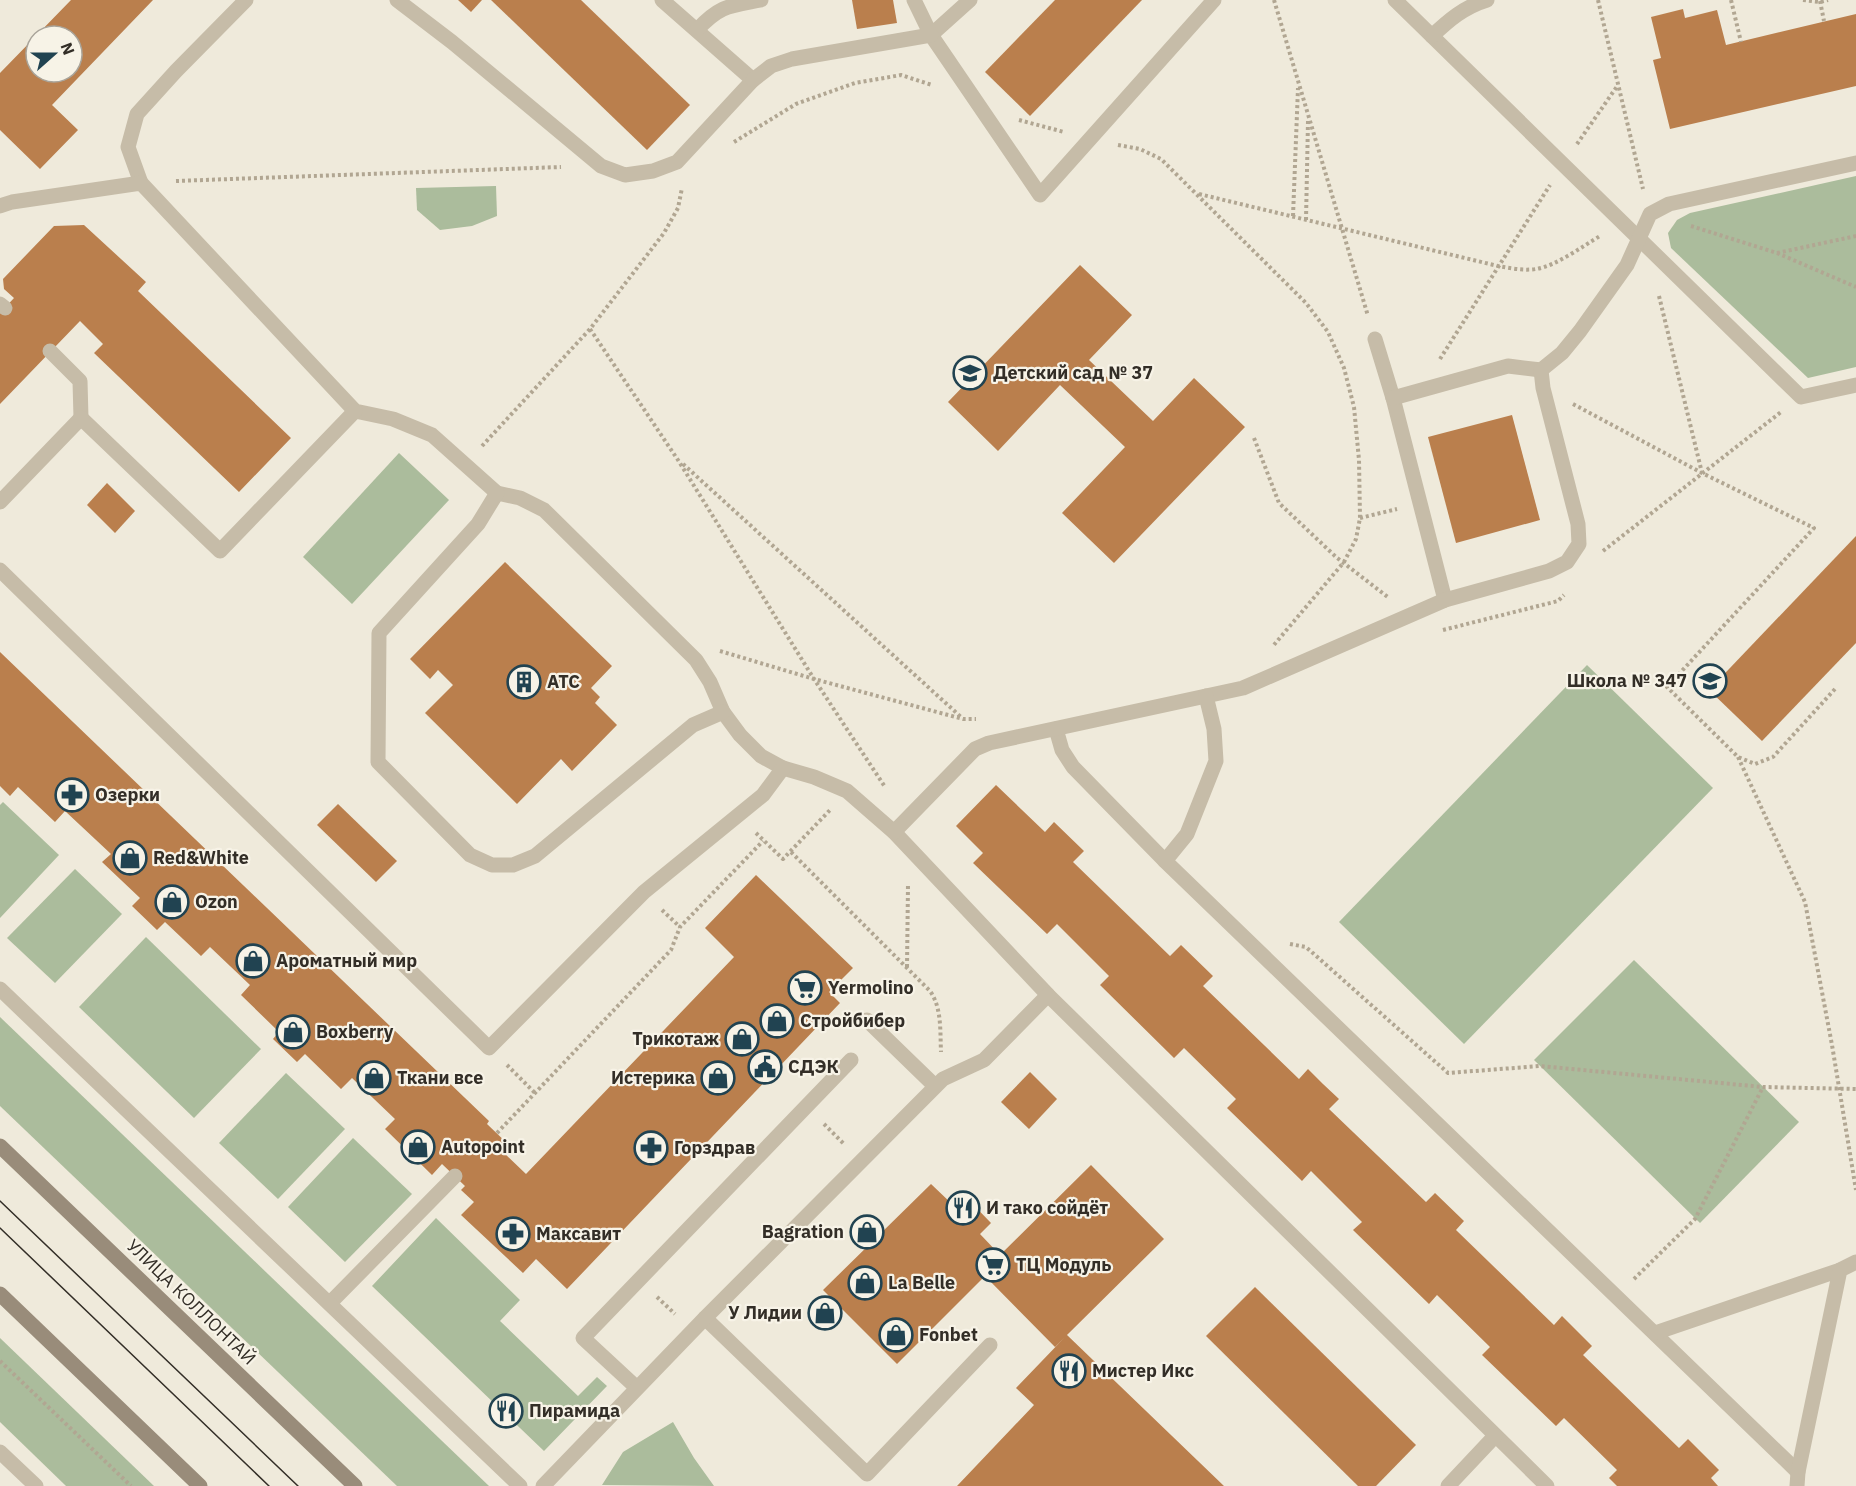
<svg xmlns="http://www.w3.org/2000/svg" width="1856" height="1486" font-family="'IBM Plex Sans',sans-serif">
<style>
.green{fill:#abbc9c}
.building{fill:#ba7f4d;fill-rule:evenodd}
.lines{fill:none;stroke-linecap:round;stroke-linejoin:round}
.path{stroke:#b1a692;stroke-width:4;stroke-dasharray:3 3;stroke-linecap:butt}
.service{stroke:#c6bca8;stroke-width:15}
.minor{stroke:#c6bca8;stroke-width:15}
.secondary{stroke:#998c7a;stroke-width:15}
.tram{stroke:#332e27;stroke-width:1.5}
.labels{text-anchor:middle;stroke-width:4.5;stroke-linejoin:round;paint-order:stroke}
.poi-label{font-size:18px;font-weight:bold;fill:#332e27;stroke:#f7f3e7;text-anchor:start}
.street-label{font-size:18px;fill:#332e27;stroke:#f7f3e7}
</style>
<rect width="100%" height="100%" fill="#efeadb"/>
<g class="green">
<polygon points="1856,176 1856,367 1808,378 1671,248 1668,233 1677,220 1690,213"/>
<polygon points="496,186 497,216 472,226 440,230 417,210 416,188"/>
<polygon points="399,453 449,500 352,604 303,557"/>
<polygon points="1587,665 1713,788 1464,1044 1339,922"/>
<polygon points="3,802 59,855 0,918 0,805"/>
<polygon points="75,869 122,914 55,983 7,938"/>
<polygon points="146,937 261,1049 194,1118 79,1007"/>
<polygon points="1634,960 1799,1122 1700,1223 1534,1060"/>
<polygon points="0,1017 489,1486 397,1486 0,1106"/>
<polygon points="286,1073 345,1129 278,1199 219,1143"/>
<polygon points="353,1138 412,1194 345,1262 288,1207"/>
<polygon points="436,1218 520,1300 500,1321 578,1396 597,1377 607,1386 544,1451 372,1286"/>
<polygon points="0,1338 154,1486 66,1486 0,1422"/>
<polygon points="673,1422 694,1458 714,1486 602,1485 623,1452"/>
</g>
<g class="building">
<path d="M71 0H153L52 105 78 130 40 169 0 130V73ZM36 36H72V72H36Z"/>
<polygon points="458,0 482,0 471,12"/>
<polygon points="491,0 581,0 690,105 647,150"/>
<polygon points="852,0 893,0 897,23 857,29"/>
<polygon points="1055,0 1142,0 1030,116 985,72"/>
<polygon points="1683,9 1685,18 1717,10 1726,45 1856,14 1856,86 1670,129 1653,60 1661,58 1651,17"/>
<polygon points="84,225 146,282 138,291 291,438 239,492 94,353 103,344 80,321 0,404 0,313 14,298 4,289 3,279 54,226"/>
<polygon points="1080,265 1132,315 1089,360 1153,421 1194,378 1245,427 1114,563 1062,513 1125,447 1060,385 998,451 948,402"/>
<polygon points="1512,415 1540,520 1456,543 1428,437"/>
<polygon points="107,483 135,511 115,533 87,505"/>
<polygon points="1856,536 1856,643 1762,741 1709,690"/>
<polygon points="505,562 612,666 591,688 600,697 595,703 617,725 572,771 561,759 517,804 425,713 453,685 438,670 430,679 410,659"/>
<polygon points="0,652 489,1121 487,1124 510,1146 503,1152 526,1174 734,957 705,928 756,875 853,968 829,992 840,1003 567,1289 536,1259 523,1273 461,1215 474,1202 461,1190 465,1186 442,1164 432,1175 385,1129 395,1119 352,1078 341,1089 305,1054 297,1062 273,1039 279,1032 241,995 250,985 210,947 201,956 165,922 157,930 132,906 140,898 102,862 111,854 65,811 55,822 18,787 10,796 0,786"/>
<polygon points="996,785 1045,832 1054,822 1084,851 1073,862 1170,956 1181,945 1213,976 1203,986 1299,1079 1308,1069 1323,1084 1339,1099 1329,1109 1426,1202 1435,1193 1464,1221 1456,1230 1554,1325 1562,1316 1592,1346 1583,1355 1679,1448 1688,1439 1719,1470 1711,1478 1718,1486 1617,1486 1609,1478 1617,1470 1564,1418 1556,1426 1482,1355 1490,1347 1437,1295 1429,1304 1390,1266 1353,1230 1362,1222 1311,1171 1302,1181 1227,1108 1236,1099 1184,1048 1174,1058 1100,985 1109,976 1057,924 1047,934 973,863 983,853 956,826"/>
<polygon points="338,804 397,861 376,882 317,825"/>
<polygon points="1030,1072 1057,1099 1029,1129 1001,1102"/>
<polygon points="1091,1165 1164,1239 1067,1335 1224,1486 957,1486 1034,1405 1016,1388 1065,1337 1055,1347 985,1276 897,1364 823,1290 931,1184 952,1204 962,1193 991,1223 980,1234 1000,1255"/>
<polygon points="1255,1287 1416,1445 1376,1486 1358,1486 1206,1336"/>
</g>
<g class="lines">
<g class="path">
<polyline points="1274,0 1368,316"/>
<polyline points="1598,0 1643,189"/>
<polyline points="1731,0 1741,42"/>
<polyline points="1803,0 1820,2 1828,0"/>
<polyline points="1820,1 1824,21"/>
<polyline points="1019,120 1064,132"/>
<polyline points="734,142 796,104 855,83 901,75 932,85"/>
<polyline points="1577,144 1618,85"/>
<polyline points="1118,145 1140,149 1161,159 1306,303 1328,332 1344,368 1354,407 1359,460 1360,518 1356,539 1344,562 1273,646"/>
<polyline points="176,181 561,167"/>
<path d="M1199 194 1498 266C1510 268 1523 271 1536 269 1556 266 1583 246 1600 236"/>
<polyline points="1293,216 1298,88"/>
<polyline points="1306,220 1308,121"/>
<polyline points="1691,226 1777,253 1856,287"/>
<polyline points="1777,253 1856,236"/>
<polyline points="1659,296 1702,473"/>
<polyline points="590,329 678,460 814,679 885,787"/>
<polyline points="1440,359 1550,185"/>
<polyline points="1573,404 1702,473 1814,528 1667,687 1738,757 1755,764 1773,757 1835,689"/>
<polyline points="1254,438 1279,503 1336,557 1389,598"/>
<polyline points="482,446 590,329 664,233 678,208 682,188"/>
<polyline points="683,464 961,717"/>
<polyline points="1360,518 1397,509"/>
<polyline points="1603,551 1781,412"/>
<polyline points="1443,630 1558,601 1564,595"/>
<polyline points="720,651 814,679 963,719 976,719"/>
<polyline points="1738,757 1805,902 1832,1045 1856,1190"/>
<polyline points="756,833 783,859 830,810"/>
<path d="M791 852 930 991C942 1008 940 1031 941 1052"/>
<polyline points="662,910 680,927"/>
<polyline points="1290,944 1306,947 1448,1073 1540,1066 1763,1087 1856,1089"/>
<polyline points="907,967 908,885"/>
<polyline points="507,1065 535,1093"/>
<polyline points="824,1124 844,1144"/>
<polyline points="497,1133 671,950 680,927 763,841"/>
<polyline points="1634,1279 1695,1219 1763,1087"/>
<polyline points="657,1297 675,1314"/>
<polyline points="0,1361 131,1486"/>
</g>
<g class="service">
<polyline points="397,0 452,42 601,166 625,175 653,171 677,162 753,80 662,0"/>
<polyline points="970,0 931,35 1040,195 1214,0"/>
<polyline points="1395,0 1801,397 1856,385"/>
<path d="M697 30C720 5 730 6 761 0"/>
<path d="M1432 36C1449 20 1464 7 1487 0"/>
<polyline points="753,80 771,66 792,59 931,35 914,0"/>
<polyline points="141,183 128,147 137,114 176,71 246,0"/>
<polyline points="0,206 12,202 141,183 355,411 393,419 432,435 497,493 520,498 544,510 696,660 710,682 723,712 740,735 761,756 783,768 814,777 847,791 894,832 1048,995 1547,1486"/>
<polyline points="0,304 5,308"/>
<polyline points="1375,339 1393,398 1445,600"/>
<polyline points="50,351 80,381 81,418"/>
<polyline points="1393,398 1508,366 1541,370"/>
<polyline points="497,493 478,524 379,633 378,762 470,855 492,865 513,865 535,856 693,725 723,712"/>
<polyline points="0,502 81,418 220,551 355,411"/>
<polyline points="0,570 489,1048 644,892 763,795 783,768"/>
<polyline points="1056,729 1062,750 1073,767 1165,861 1798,1472"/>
<polyline points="894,832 975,749 989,743 1243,688 1445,600 1549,571 1567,562 1579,544 1578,524 1543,388 1541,370 1562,353 1580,331 1627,265 1650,214 1669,204 1856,163"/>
<polyline points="1165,861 1187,834 1216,761 1214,729 1206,696"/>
<polyline points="867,1020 935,1086"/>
<polyline points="330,1303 455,1176"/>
<polyline points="705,1318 867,1474 990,1345"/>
<polyline points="1655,1333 1840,1270"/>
<polyline points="637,1388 583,1338 851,1060"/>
<polyline points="543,1486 705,1318 943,1079 984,1060 1048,995"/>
<polyline points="1448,1486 1495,1436"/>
<polyline points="1797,1486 1798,1472 1840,1270 1856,1262"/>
</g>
<g class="minor">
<polyline points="0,989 520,1486"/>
<polyline points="0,1452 36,1486"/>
</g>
<g class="secondary">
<polyline points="0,1146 355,1486"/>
<polyline points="0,1294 200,1486"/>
</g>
<g class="tram">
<polyline points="0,1201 298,1486"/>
<polyline points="0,1228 269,1486"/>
</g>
</g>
<defs>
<g id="school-ring" transform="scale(1.725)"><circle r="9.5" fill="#f7f3e7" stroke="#214351" stroke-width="1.5"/><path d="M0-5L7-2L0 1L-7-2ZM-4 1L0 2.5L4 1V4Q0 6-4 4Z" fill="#214351"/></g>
<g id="building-ring" transform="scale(1.725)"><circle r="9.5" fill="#f7f3e7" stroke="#214351" stroke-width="1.5"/><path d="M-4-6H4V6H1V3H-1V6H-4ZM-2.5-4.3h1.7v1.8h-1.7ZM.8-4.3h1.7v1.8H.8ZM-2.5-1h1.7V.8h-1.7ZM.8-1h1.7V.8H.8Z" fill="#214351"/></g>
<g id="pharmacy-ring" transform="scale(1.725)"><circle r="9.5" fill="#f7f3e7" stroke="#214351" stroke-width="1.5"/><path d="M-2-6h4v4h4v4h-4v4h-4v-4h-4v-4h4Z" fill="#214351"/></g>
<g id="shop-ring" transform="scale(1.725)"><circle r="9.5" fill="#f7f3e7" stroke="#214351" stroke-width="1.5"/><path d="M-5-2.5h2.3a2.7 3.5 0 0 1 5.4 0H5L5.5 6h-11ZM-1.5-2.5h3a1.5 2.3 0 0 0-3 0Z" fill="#214351"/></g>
<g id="supermarket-ring" transform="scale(1.725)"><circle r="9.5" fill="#f7f3e7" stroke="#214351" stroke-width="1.5"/><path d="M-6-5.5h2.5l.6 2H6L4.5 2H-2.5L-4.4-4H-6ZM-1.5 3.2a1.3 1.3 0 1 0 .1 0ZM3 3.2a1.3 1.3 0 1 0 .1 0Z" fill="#214351"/></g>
<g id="civic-ring" transform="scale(1.725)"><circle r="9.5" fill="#f7f3e7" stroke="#214351" stroke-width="1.5"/><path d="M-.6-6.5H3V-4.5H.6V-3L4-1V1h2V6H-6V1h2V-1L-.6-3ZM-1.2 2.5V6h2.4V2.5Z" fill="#214351"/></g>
<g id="restaurant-ring" transform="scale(1.725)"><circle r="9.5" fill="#f7f3e7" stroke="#214351" stroke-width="1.5"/><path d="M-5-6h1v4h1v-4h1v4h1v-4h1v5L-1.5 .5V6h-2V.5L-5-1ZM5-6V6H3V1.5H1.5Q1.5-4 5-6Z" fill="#214351"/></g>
</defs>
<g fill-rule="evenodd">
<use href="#school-ring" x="970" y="373"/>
<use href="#school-ring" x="1710" y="681"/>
<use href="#building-ring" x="524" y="682"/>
<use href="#pharmacy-ring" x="72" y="795"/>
<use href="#shop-ring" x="130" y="858"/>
<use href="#shop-ring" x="172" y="902"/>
<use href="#shop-ring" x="253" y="961"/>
<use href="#supermarket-ring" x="805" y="988"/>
<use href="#shop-ring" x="777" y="1021"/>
<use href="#shop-ring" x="293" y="1032"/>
<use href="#shop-ring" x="742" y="1039"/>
<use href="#civic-ring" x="765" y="1067"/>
<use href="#shop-ring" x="374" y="1078"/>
<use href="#shop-ring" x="718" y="1078"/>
<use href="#shop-ring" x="418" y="1147"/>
<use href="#pharmacy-ring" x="651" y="1148"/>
<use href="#restaurant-ring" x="963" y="1208"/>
<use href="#shop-ring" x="867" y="1232"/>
<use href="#pharmacy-ring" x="513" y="1234"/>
<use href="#supermarket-ring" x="993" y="1265"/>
<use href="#shop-ring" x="865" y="1283"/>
<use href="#shop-ring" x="825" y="1313"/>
<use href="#shop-ring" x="896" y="1335"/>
<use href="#restaurant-ring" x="1069" y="1371"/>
<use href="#restaurant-ring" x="506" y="1411"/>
</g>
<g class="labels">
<g class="poi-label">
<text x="993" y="379">Детский сад № 37</text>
<text x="1687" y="687" text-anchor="end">Школа № 347</text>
<text x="547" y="688">АТС</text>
<text x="95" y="801">Озерки</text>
<text x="153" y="864">Red&amp;White</text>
<text x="195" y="908">Ozon</text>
<text x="276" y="967">Ароматный мир</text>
<text x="828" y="994">Yermolino</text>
<text x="800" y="1027">Стройбибер</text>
<text x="316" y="1038">Boxberry</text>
<text x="719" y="1045" text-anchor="end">Трикотаж</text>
<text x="788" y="1073">СДЭК</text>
<text x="397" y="1084">Ткани все</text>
<text x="695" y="1084" text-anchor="end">Истерика</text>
<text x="441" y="1153">Autopoint</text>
<text x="674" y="1154">Горздрав</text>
<text x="986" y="1214">И тако сойдёт</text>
<text x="844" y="1238" text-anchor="end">Bagration</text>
<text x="536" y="1240">Максавит</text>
<text x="1016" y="1271">ТЦ Модуль</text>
<text x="888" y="1289">La Belle</text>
<text x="802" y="1319" text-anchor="end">У Лидии</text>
<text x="919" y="1341">Fonbet</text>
<text x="1092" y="1377">Мистер Икс</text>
<text x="529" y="1417">Пирамида</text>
</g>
<g class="street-label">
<text transform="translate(191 1302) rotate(44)" y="6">УЛИЦА КОЛЛОНТАЙ</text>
</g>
</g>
<g transform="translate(54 54) rotate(69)"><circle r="28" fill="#f7f3e7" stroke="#a9a49a" stroke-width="1.5"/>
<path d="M0-4.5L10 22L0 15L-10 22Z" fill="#214351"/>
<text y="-9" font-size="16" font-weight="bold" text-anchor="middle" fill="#332e27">N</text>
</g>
</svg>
